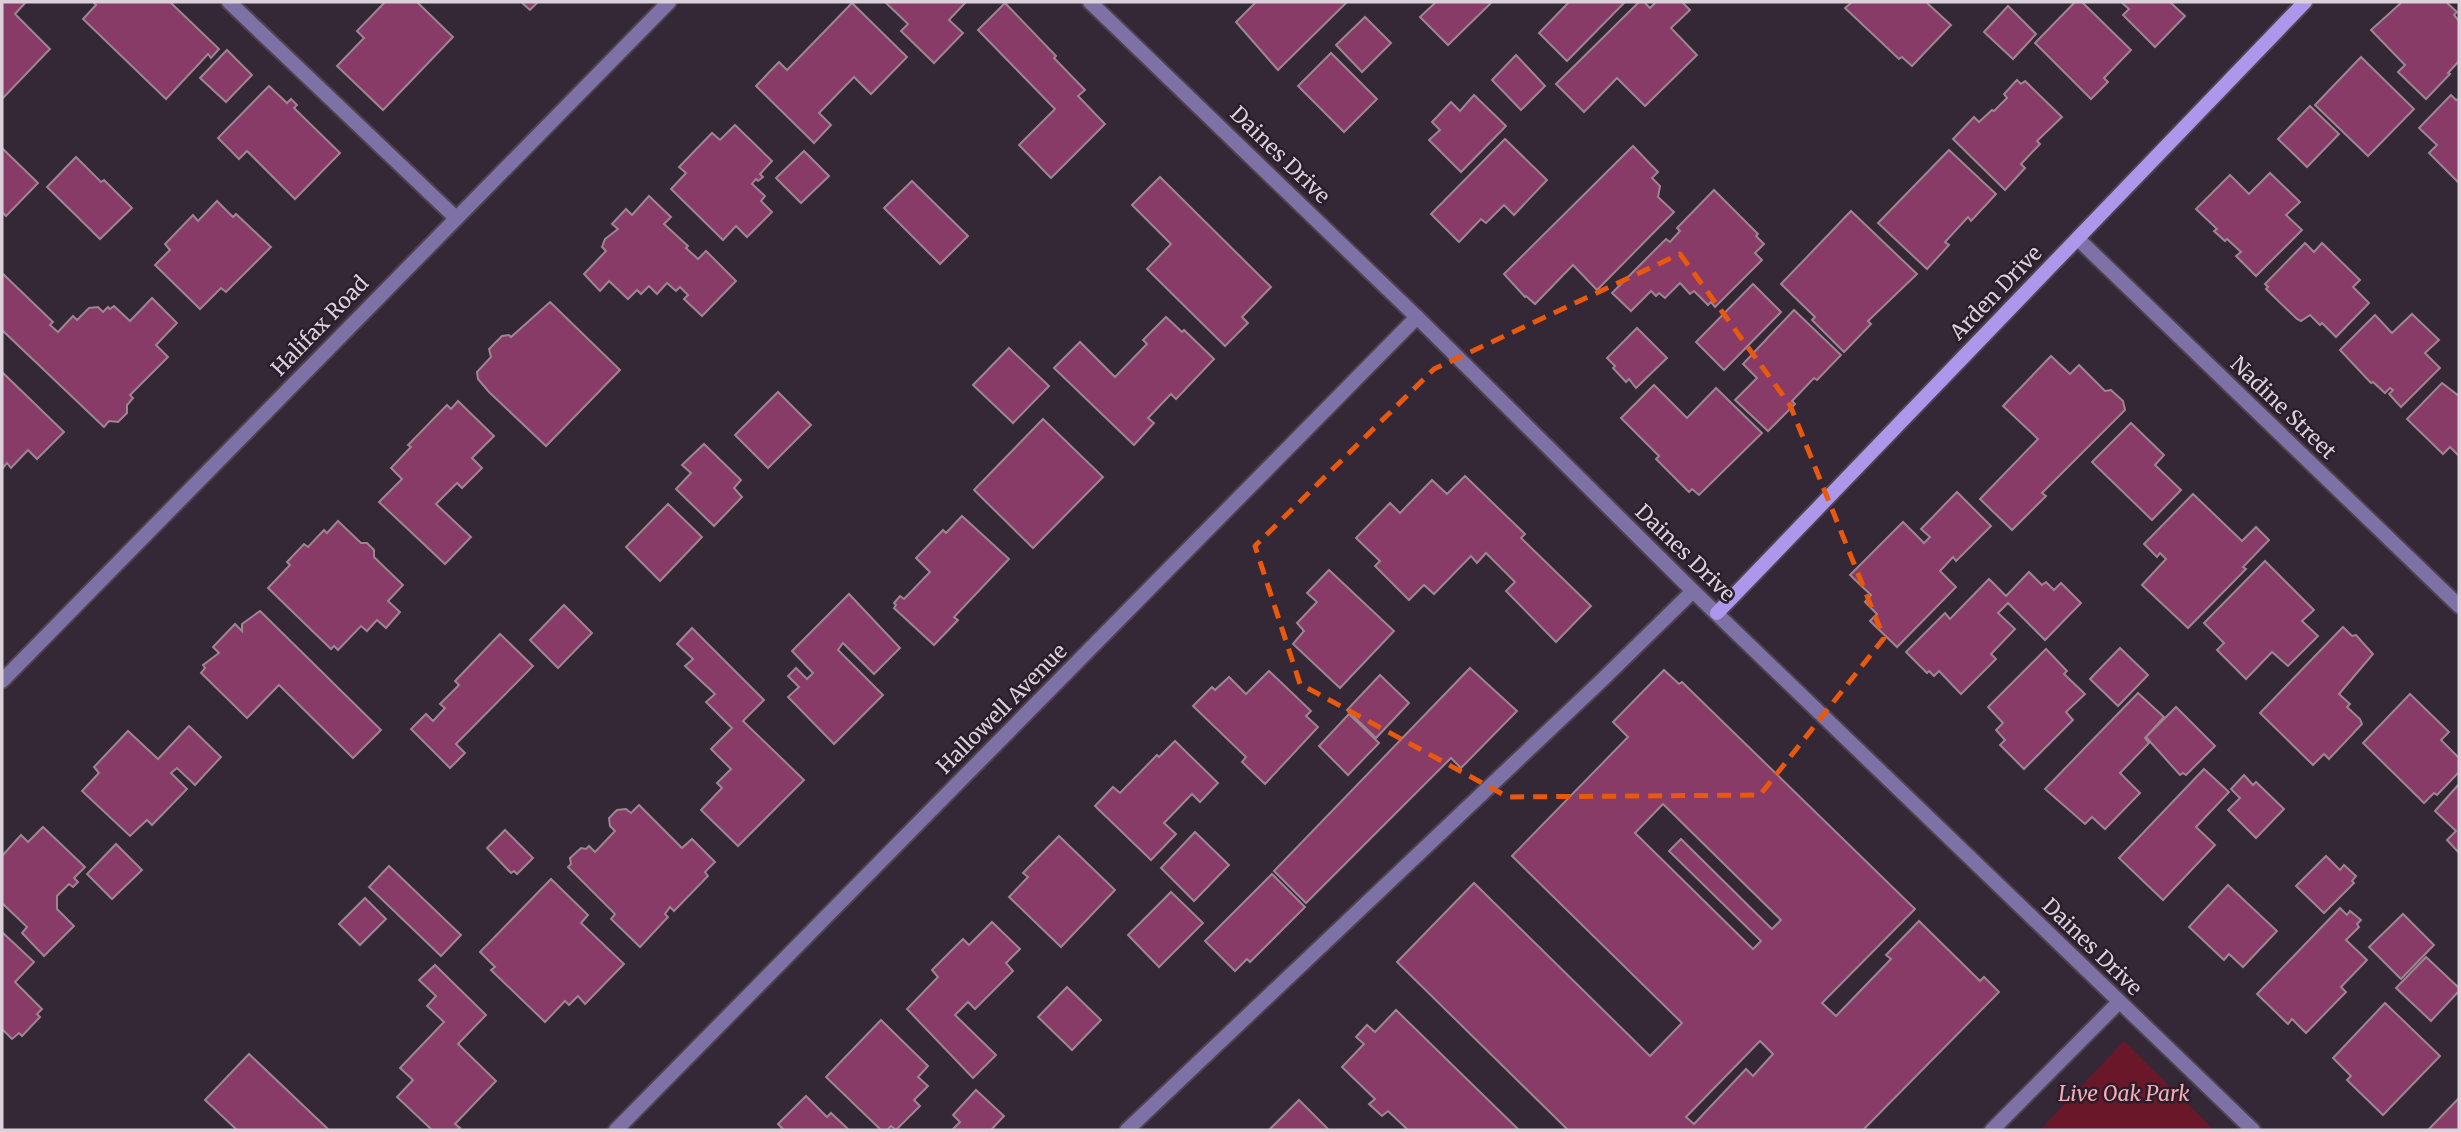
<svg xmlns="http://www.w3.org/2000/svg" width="2461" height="1132" font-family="Merriweather,serif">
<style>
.green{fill:#6b172a}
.building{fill:#893b68;stroke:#9d8591;stroke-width:2;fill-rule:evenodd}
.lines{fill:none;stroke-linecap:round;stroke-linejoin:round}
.lane-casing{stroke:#4f4250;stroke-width:18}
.street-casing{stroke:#4f4250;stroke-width:18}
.secondary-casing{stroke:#4f4250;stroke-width:18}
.lane{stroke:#7e71a6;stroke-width:14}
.street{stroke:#7e71a6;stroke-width:14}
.secondary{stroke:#ad97eb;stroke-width:14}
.marked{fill:none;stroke:#e8590c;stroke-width:5;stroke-dasharray:14 9;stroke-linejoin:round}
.labels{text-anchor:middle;stroke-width:5;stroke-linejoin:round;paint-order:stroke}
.street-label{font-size:21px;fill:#dad1db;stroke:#2a1d2c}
.park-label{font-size:21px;font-style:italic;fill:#f7abb3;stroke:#2a1d2c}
</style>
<rect width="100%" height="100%" fill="#342736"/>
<polygon class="green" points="2124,1041 2214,1130 2040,1130"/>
<g class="building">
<polygon points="2,2 26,2 15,14 50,49 2,99"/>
<polygon points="93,2 170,2 219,49 211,58 208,54 166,99 83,19 96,5"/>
<polygon points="385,2 417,2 453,37 383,110 337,66 364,38 357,31"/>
<polygon points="521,2 538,2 530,10"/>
<polygon points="885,2 966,2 949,20 963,33 934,63 901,31 908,24"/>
<polygon points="1256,2 1347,2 1278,70 1236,22"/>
<polygon points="1436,2 1492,2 1448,45 1420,17"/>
<polygon points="1569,2 1625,2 1567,61 1539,33"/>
<polygon points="1639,2 1644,2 1650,8 1656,2 1682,2 1690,10 1671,28 1697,55 1645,106 1617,78 1584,112 1556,84"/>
<polygon points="1852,2 1926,2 1951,25 1912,66 1902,57 1899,59 1845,8"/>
<polygon points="2075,2 2082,2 2131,50 2104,78 2108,82 2091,99 2035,43"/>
<polygon points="2121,2 2170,2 2185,16 2155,47 2123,15 2129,9"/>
<polygon points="2402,2 2446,2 2457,12 2454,15 2459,21 2459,61 2448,73 2450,74 2426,99 2398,72 2405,65 2371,30"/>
<polygon points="852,3 907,57 871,94 854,77 819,113 831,125 814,143 756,86 779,62 787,70"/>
<polygon points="1005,3 1056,56 1054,58 1085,90 1078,96 1105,124 1051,178 1019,145 1055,109 978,30"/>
<polygon points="2008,6 2036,34 2013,59 1984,32"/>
<polygon points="1365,17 1391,43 1362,72 1336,45"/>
<polygon points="227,50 252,75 226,102 200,78"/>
<polygon points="1331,53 1377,99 1344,132 1298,86"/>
<polygon points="1516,55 1545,86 1521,110 1492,80"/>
<polygon points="2361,57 2414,109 2368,156 2315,105"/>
<polygon points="2017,80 2021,84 2025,81 2062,117 2037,141 2040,144 2021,164 2025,168 2005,190 1953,139 1974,117 1979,122 1992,110 1994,111 2007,98 2004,94"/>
<polygon points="269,86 287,103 291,99 297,105 294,108 340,153 295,199 247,151 239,159 218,138"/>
<polygon points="1474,95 1506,126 1461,172 1429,140 1440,130 1432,122 1451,102 1460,111"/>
<polygon points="2451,95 2456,100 2459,99 2459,183 2429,153 2437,145 2419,128"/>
<polygon points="2310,106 2339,134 2307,167 2278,139"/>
<polygon points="735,125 772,161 760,174 763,177 758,181 756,179 752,184 765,196 761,201 772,212 747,237 736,226 723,240 671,189 686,173 679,167 712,133 720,140"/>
<polygon points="1505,139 1547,180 1514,215 1504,205 1486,223 1481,219 1459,242 1431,214"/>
<polygon points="1633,146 1658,172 1652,178 1660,186 1658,197 1674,212 1597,290 1573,265 1535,304 1526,296 1525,297 1504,274"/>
<polygon points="2,148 38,183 6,216 2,212"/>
<polygon points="1949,150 1996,194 1971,221 1968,217 1945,242 1949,245 1927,269 1878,223"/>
<polygon points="804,151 829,176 801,203 776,178"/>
<polygon points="76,157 101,182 104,180 132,208 100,239 47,187"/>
<polygon points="2270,173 2300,202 2286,215 2302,230 2256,276 2236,256 2241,252 2227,239 2225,241 2214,231 2217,229 2196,209 2230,175 2249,194"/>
<polygon points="1160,177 1271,287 1242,317 1248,323 1225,346 1147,269 1171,244 1132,205"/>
<polygon points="912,181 968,236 940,264 884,208"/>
<polygon points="1714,190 1758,234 1756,236 1764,244 1755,253 1762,260 1715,307 1711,302 1708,305 1694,291 1690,294 1680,283 1665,298 1659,293 1656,296 1651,291 1631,311 1612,293 1666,239 1670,242 1680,231 1677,228"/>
<polygon points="649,196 671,217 664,224 688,246 686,248 698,259 706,251 736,281 702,316 684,299 688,295 680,287 676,291 667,283 657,294 649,286 641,294 637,290 628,299 609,281 600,291 584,274 606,251 602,247 605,239 618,229 612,224 626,209 632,215"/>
<polygon points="217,201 233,217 236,214 271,247 226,292 221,288 200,309 155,265 170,250 165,244 193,215 198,221"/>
<polygon points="1851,211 1917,274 1868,321 1871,324 1844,352 1812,320 1815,317 1781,284"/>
<polygon points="2305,243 2314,252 2322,243 2360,280 2353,287 2369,303 2336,337 2322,323 2320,325 2310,315 2301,321 2297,319 2266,289 2268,287 2265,284"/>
<polygon points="2,273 53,322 50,325 58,332 73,316 77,320 89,308 98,307 103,312 108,307 110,309 114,306 130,321 152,298 177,323 156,345 168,357 130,395 133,398 127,405 127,413 118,422 109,421 104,427 2,330"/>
<polygon points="1753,284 1781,312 1724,370 1696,342"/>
<polygon points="550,302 620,370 546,446 489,392 478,379 477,372 491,357 489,349 502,336 509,335 511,337"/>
<polygon points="1794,310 1841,355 1817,380 1814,378 1792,401 1795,404 1768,431 1735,400 1757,378 1743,364"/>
<polygon points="2412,314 2439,340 2425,353 2440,368 2401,407 2389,394 2393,390 2390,388 2385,393 2373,382 2371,383 2340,350 2375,315 2392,333"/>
<polygon points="1166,317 1182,332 1184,330 1214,359 1176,399 1171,394 1148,418 1154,423 1134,445 1054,368 1080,342 1115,377 1147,344 1143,340"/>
<polygon points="1637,328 1667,358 1636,388 1629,379 1626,382 1613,368 1615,366 1607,358"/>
<polygon points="1009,348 1049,386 1013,423 973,385"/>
<polygon points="2051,356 2070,374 2079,365 2105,391 2111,390 2123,401 2125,410 2042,493 2046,496 2012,530 1980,499 2038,439 2003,406"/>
<polygon points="2,372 64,432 37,459 28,450 11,468 7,463 2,469"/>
<polygon points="2442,383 2459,396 2459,456 2450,447 2443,454 2407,419"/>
<polygon points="1654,385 1687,418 1716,388 1762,433 1699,495 1692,489 1689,492 1656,459 1659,456 1621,418"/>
<polygon points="778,392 811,425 768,468 735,435"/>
<polygon points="458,401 494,436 472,458 482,468 462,488 457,483 436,504 471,537 445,564 379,502 402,479 391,468 411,447 408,445 447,405 451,409"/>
<polygon points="1043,419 1103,477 1033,548 974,490"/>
<polygon points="2131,423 2164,455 2155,465 2181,490 2152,520 2092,462"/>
<polygon points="704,444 741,480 734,488 742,497 714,526 676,489 691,473 682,465"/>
<polygon points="1465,476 1525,534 1521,538 1591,606 1556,642 1506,591 1515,582 1486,553 1477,563 1471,556 1434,594 1424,585 1409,600 1375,566 1380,561 1356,538 1390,503 1400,513 1432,480 1447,494"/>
<polygon points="1957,492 1991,526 1956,561 1953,557 1940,571 1956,587 1897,647 1870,621 1877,614 1865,602 1871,595 1850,575 1903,522 1924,543 1930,537 1921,529"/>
<polygon points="2193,494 2242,541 2256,527 2269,540 2243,567 2246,569 2188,628 2142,585 2166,559 2160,553 2157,557 2144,544"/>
<polygon points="668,504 702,537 660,581 626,547"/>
<polygon points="962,516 1009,559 954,617 958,620 934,645 894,608 896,605 894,603 900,596 904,599 930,572 916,558 943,530 946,533"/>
<polygon points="338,521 361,543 367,543 374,550 374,557 403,585 388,601 400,612 386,628 377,620 367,631 361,626 338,650 334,646 331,649 268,588 290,565 287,562 304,544 308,547 324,530 327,533"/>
<polygon points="2265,561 2314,610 2302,621 2318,636 2288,666 2272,652 2246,679 2217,650 2224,643 2204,623"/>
<polygon points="1329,570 1394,631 1340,688 1293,644 1304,631 1297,623 1317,602 1307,593"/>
<polygon points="2029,572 2042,585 2046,582 2054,590 2061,583 2081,603 2045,640 2008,603 1998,613 2015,629 1991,654 1996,659 1961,694 1939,671 1934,676 1929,671 1927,673 1906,652 1945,613 1950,619 1989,579 2006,596"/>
<polygon points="849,594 900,648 874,674 843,643 838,650 883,695 834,744 788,697 799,687 788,676 796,668 807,679 813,673 792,651"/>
<polygon points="564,605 592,633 558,668 530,640"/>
<polygon points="260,611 381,730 353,758 279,685 247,718 201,673 205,668 203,665 219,653 213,647 235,624 242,631 242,624"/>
<polygon points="2343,627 2352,636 2356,635 2373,654 2339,694 2350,704 2347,707 2360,719 2362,724 2329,759 2324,754 2313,765 2260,713"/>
<polygon points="692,628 764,700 743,721 804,780 738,846 701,810 722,788 717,783 731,769 711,749 732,728 706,702 715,694 685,666 693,659 677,644"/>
<polygon points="500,634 533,666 456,744 465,753 450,768 411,729 426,714 433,721 445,708 440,704 459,685 455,681"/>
<polygon points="2120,648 2148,675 2118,706 2090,679"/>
<polygon points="2046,649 2067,671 2064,674 2085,694 2066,712 2073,720 2024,769 2000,745 2005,740 1996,730 2003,723 1988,707"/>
<polygon points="1470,668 1517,711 1461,768 1451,758 1306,903 1274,871"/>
<path d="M1664 670 1679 684 1682 682 1915 909 1822 1003 1836 1016 1891 959 1886 955 1919 921 1980 981 1984 977 1999 992 1863 1130H1568L1397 962 1474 883 1650 1056 1682 1023 1512 856 1628 737 1613 722ZM1663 804 1781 920 1772 929 1681 839 1669 851 1761 941 1753 949 1635 833ZM1760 1041 1773 1054 1753 1076 1746 1069 1694 1124 1686 1117Z"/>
<polygon points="1269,671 1311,711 1306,716 1318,727 1265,784 1242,762 1246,757 1193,706 1212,687 1215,690 1229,677 1246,694"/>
<polygon points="1380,675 1409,703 1376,738 1347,710"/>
<polygon points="2138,693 2164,717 2145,738 2149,743 2120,773 2140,793 2105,829 2092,817 2085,824 2045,789"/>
<polygon points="2410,694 2449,732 2441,740 2459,758 2459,772 2437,795 2434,793 2424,803 2363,743"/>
<polygon points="2176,707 2215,746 2186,775 2183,773 2180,775 2146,737"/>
<polygon points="1349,714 1379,743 1348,775 1319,746"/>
<polygon points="189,726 221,757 195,785 177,768 171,773 187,789 152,825 147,820 130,836 82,791 99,773 94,767 128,731 158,759"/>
<polygon points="1175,741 1218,783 1200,802 1192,794 1164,823 1176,834 1151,860 1095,806 1113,787 1120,793 1157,755 1159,757"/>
<polygon points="2204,769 2229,792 2196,827 2215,845 2163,900 2119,858"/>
<polygon points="2244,775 2253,785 2256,782 2284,809 2256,838 2228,810 2240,798 2231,789"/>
<polygon points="2459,784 2459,853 2447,840 2456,831 2435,811"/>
<polygon points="639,805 682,848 692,839 715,862 705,872 708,876 674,911 670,907 665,914 668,917 640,947 611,919 615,914 568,867 571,864 570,858 581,848 586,849 589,846 595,852 615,831 610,826 609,818 617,810 626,809 631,813"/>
<polygon points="43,827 85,867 74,878 78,882 73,887 69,884 57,896 57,909 74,926 44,956 22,933 27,927 2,903 2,856 21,835 28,842"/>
<polygon points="505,830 533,858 517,874 514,871 511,873 487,848"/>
<polygon points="1195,832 1229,865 1194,901 1161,868"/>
<polygon points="1059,836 1115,890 1061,947 1009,897 1028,877 1023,873"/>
<polygon points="116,844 142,870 112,899 87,874"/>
<polygon points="2326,856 2340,870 2344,865 2356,876 2352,881 2354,883 2324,913 2296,886"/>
<polygon points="389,866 461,935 441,956 369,887"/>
<polygon points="1272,874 1305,907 1250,962 1247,959 1235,971 1205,941"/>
<polygon points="551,879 588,915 581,923 624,964 585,1004 578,996 569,1005 565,1001 545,1022 491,970 495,967 480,952"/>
<polygon points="2228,885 2277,931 2243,967 2229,954 2224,960 2189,927"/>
<polygon points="1171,892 1203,923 1159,967 1128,935"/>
<polygon points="365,898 386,919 360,945 339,924"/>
<polygon points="2340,908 2347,915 2350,911 2361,920 2357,924 2359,927 2346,940 2367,960 2341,987 2346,992 2306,1033 2292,1019 2288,1024 2257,994"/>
<polygon points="2403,914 2434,945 2401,979 2369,947"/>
<polygon points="992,922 1020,949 1006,963 1013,971 975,1009 968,1002 955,1015 996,1055 973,1078 907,1009 938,977 932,970 963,939 969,945"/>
<polygon points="2,932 34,962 15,982 42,1009 37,1014 40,1017 22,1036 19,1033 12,1039 2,1029"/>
<polygon points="2426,957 2459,988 2459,991 2431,1021 2396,988"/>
<polygon points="435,965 486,1015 458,1044 496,1081 455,1124 460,1128 457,1130 432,1130 397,1097 413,1080 400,1068 444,1022 427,1006 436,996 419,980"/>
<polygon points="1067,987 1101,1020 1072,1050 1038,1017"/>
<polygon points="2385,1003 2440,1056 2383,1115 2347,1080 2351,1076 2333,1058"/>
<polygon points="1396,1010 1519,1130 1408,1130 1388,1111 1382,1116 1369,1104 1375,1099 1342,1067 1364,1044 1356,1037 1367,1025 1375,1032"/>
<polygon points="881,1020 928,1066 918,1077 928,1086 914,1100 920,1106 896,1130 891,1126 887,1130 881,1130 826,1077"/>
<polygon points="249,1054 329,1130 237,1130 205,1100"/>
<polygon points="976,1090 1004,1116 991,1130 955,1130 953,1129 960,1122 953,1115"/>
<polygon points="806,1096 827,1117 831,1113 849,1130 782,1130 783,1129 778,1124"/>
<polygon points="2459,1098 2459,1130 2428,1130"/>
<polygon points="1299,1100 1329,1130 1269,1130"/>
</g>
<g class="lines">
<g class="lane-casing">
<g id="lane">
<polyline points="229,2 456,218"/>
<polyline points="1127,1130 1601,681 1693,591"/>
</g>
</g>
<g class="street-casing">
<g id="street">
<polyline points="1090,2 1422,322 1693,591 2253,1130"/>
<polyline points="2078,239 2459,606"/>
<polyline points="2,681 669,2"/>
<polyline points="616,1130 1417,317"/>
<polyline points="1992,1130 2119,1002"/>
</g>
</g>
<g class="secondary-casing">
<polyline id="secondary" points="1717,613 2305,2"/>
</g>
<use href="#lane" class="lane"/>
<use href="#street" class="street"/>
<use href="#secondary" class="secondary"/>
</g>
<path class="marked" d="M1680 254 1790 405 1884 638 1760 795 1508 797 1300 684 1255 546 1434 369Z"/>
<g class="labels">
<g class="street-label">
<text transform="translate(1280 155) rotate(44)" y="7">Daines Drive</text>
<text transform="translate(1996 293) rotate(-46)" y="7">Arden Drive</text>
<text transform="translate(320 326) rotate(-46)" y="7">Halifax Road</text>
<text transform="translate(2283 408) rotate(44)" y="7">Nadine Street</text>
<text transform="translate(1685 553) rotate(44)" y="7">Daines Drive</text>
<text transform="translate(1002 709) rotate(-45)" y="7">Hallowell Avenue</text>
<text transform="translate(2092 947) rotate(44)" y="7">Daines Drive</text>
</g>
<g class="park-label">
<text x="2124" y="1101">Live Oak Park</text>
</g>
</g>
<rect width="2461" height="1132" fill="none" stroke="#dad1db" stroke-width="7"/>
</svg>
